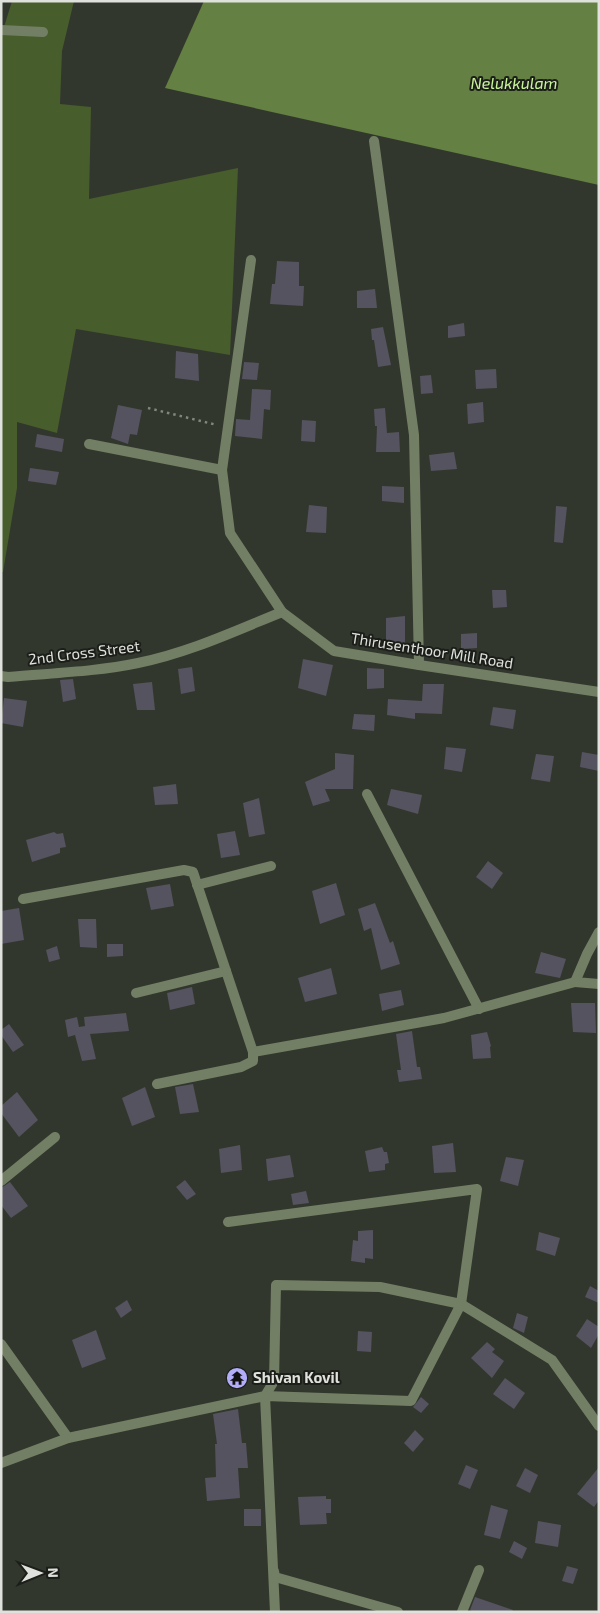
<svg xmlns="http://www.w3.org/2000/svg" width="600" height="1613" font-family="'Exo 2',sans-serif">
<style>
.green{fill:#475d2c}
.water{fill:#648042}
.building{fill:#54535f}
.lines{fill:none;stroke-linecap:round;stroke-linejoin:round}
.path{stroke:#82867d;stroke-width:2.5;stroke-dasharray:2.5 4;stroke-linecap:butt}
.street{stroke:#727f65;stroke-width:10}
.labels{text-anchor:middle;stroke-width:4;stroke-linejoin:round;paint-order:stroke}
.street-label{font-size:15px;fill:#dfe2dc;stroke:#1b1e19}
.poi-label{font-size:15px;font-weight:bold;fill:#dfe2dc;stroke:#1b1e19;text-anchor:start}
.water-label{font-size:16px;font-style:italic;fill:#caf499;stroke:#1b1e19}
</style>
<rect width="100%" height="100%" fill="#32372d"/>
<polygon class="green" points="12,1 74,1 62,51 60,104 91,107 89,199 238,168 230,355 76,329 57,433 17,422 17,488 3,572 1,572 1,37"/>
<polygon class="water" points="204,1 599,1 599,185 165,88"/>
<g class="building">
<polygon points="277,261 299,262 299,286 304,286 303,306 270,304 272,284 275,284"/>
<polygon points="375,289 377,308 357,308 357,291"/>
<polygon points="464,323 465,336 448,338 448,326"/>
<polygon points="383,327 391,365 378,367 374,340 372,340 371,329"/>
<polygon points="176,351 198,354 199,381 175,378"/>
<polygon points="244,362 259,363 257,380 242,379"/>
<polygon points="496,369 497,388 476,389 475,370"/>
<polygon points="431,375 433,393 421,394 420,376"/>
<polygon points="252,389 271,390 270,410 264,409 262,439 235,436 236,419 250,420"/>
<polygon points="483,402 484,422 468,424 467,404"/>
<polygon points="118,405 142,410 137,435 130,434 128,444 111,438"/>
<polygon points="385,408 387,433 399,432 400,452 376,452 377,426 375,426 374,409"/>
<polygon points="302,420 316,421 315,442 301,441"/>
<polygon points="37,434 64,439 62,452 35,447"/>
<polygon points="454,452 457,469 431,471 429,455"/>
<polygon points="30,468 59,472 56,485 28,481"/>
<polygon points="382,486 404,487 404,503 382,501"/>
<polygon points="309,505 327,507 326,533 306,532"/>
<polygon points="556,506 567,507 563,543 554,542"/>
<polygon points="492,590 506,590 507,607 493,608"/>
<polygon points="405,616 405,644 386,645 386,618"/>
<polygon points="477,633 477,648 461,649 461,634"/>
<polygon points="303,659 333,665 326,696 298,688"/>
<polygon points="192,667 195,691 181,694 178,669"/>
<polygon points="367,668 384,669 384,688 367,689"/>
<polygon points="73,679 76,699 63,702 60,680"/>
<polygon points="152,682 155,710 137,710 133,684"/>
<polygon points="423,684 444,684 442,714 415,713 415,719 387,715 388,699 422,701"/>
<polygon points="4,698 27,701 23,727 1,723"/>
<polygon points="493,707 516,710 513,729 490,725"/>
<polygon points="354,714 375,715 374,731 352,729"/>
<polygon points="446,747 466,749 462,772 444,769"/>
<polygon points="582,752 599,755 599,771 580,767"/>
<polygon points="335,753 354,755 353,789 325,789 330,801 313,806 305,782 335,769"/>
<polygon points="536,754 554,756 550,782 531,779"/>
<polygon points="176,784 178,804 155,805 153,787"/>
<polygon points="391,789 422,795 418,814 387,805"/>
<polygon points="259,798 265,834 249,837 243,803"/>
<polygon points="235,831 240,855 221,858 217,834"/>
<polygon points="54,832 57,834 63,833 66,847 60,848 60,853 32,862 26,840"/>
<polygon points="488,861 503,873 492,889 476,877"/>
<polygon points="336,883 345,915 320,924 312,891"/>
<polygon points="170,884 174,906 151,910 146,888"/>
<polygon points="375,903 390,943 393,941 400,964 381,970 371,928 364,931 358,909"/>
<polygon points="19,908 24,940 1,944 1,911"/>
<polygon points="78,919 96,919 97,948 80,947"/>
<polygon points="107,944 123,944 123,956 107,957"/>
<polygon points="57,946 60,959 49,962 46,950"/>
<polygon points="541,952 566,959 560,978 535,973"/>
<polygon points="331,968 337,994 305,1002 298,978"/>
<polygon points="192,987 195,1004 170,1010 167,993"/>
<polygon points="401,990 404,1005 382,1011 379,994"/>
<polygon points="571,1003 595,1003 596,1033 573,1032"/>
<polygon points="126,1013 129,1031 90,1034 96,1059 82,1061 75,1035 68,1037 65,1020 77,1017 79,1027 85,1026 84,1017"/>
<polygon points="9,1024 24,1045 13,1052 1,1035 1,1030"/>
<polygon points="412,1031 417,1067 420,1067 422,1079 399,1082 397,1070 401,1070 396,1034"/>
<polygon points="487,1032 491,1046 490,1047 491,1058 473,1059 471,1035"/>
<polygon points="193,1084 199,1112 180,1114 175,1087"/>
<polygon points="145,1087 155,1117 132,1126 122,1098"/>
<polygon points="17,1092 38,1120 19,1137 1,1113 1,1106"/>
<polygon points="453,1143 456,1172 434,1173 432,1146"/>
<polygon points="240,1145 242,1170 221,1173 219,1149"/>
<polygon points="382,1147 384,1152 387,1152 389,1163 385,1164 385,1170 369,1172 365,1151"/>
<polygon points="290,1155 294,1177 268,1181 266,1159"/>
<polygon points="506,1157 524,1160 518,1186 500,1181"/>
<polygon points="185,1180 196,1194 187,1200 176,1187"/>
<polygon points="10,1182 28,1206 11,1218 1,1205 1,1188"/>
<polygon points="306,1191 309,1203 293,1205 291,1194"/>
<polygon points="373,1230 373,1259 365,1258 365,1263 351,1261 353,1240 358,1241 358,1231"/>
<polygon points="539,1232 560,1238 555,1256 536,1250"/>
<polygon points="590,1286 599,1291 599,1303 585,1297"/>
<polygon points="127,1300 132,1310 121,1318 115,1308"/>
<polygon points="517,1313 528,1317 524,1333 513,1328"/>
<polygon points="587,1319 599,1327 599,1334 591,1348 576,1336"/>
<polygon points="96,1330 106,1359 82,1368 72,1340"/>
<polygon points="358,1331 372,1332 371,1352 357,1351"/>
<polygon points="487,1342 495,1349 492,1352 504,1361 492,1378 471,1358"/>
<polygon points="505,1378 525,1393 514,1409 493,1394"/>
<polygon points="421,1397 429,1404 421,1413 413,1407"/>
<polygon points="238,1409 242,1443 246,1443 248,1468 238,1468 240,1498 207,1501 205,1478 216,1477 215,1444 217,1444 213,1414"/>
<polygon points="415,1430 424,1439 413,1452 404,1443"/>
<polygon points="466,1465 478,1470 470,1489 458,1484"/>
<polygon points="599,1467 599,1500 594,1507 577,1494"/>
<polygon points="525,1468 538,1475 530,1493 516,1486"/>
<polygon points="326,1496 326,1499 331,1499 331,1513 326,1513 327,1524 300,1525 298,1497"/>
<polygon points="491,1505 508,1510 500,1539 484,1535"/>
<rect x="244" y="1509" width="17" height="17"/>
<polygon points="538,1521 561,1525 558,1547 535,1543"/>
<polygon points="514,1541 527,1548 522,1559 509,1552"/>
<polygon points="567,1566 578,1569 573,1584 562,1581"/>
<polygon points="475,1597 513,1610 512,1612 474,1612 470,1610"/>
</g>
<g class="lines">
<polyline class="path" points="148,408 217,425"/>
<g class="street">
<polyline points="1,30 43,32"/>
<polyline points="374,141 414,435 419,665"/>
<polyline points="251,260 222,470 230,533 282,612 334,651 419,665 599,692"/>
<polyline points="89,444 222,470"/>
<path d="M1 676 8 677C51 673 95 672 138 663 188 653 235 631 282 612"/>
<polyline points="367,794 479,1009"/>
<polyline points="197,885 271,866"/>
<polyline points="23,899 184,870 193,872 253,1052 444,1018 575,982"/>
<polyline points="599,932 587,954 575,982 599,984"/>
<polyline points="136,993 226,971"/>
<polyline points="157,1084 241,1067 253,1061 253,1052"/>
<polyline points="1,1181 55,1137"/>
<polyline points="1,1344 68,1438 265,1396 274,1381 276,1285 380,1287 461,1304 477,1189 228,1222"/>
<polyline points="1,1463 68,1438"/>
<polyline points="274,1571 275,1577 398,1612"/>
<polyline points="275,1612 265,1396 411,1401 461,1304 552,1360 599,1426"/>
<polyline points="462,1612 479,1570"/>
</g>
</g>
<defs>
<g id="temple-disc" transform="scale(1.125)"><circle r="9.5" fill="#b2adf9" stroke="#1b1e19"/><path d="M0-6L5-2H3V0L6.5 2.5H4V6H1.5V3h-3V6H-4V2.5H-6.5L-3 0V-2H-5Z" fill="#111"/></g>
</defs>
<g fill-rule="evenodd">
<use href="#temple-disc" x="237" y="1378"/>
</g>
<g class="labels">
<g class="street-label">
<text transform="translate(432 651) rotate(9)" y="5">Thirusenthoor Mill Road</text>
<text transform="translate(84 653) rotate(-7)" y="5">2nd Cross Street</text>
</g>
<g class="poi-label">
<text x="253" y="1383">Shivan Kovil</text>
</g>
<g class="water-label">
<text x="514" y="89">Nelukkulam</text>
</g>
</g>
<rect width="600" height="1613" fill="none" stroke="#dfe2dc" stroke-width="5"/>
<g transform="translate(40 1573) rotate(89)" stroke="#1b1e19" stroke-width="4" paint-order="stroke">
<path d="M0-4L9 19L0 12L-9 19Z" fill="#dfe2dc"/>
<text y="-8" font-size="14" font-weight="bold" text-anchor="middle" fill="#dfe2dc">N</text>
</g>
</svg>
